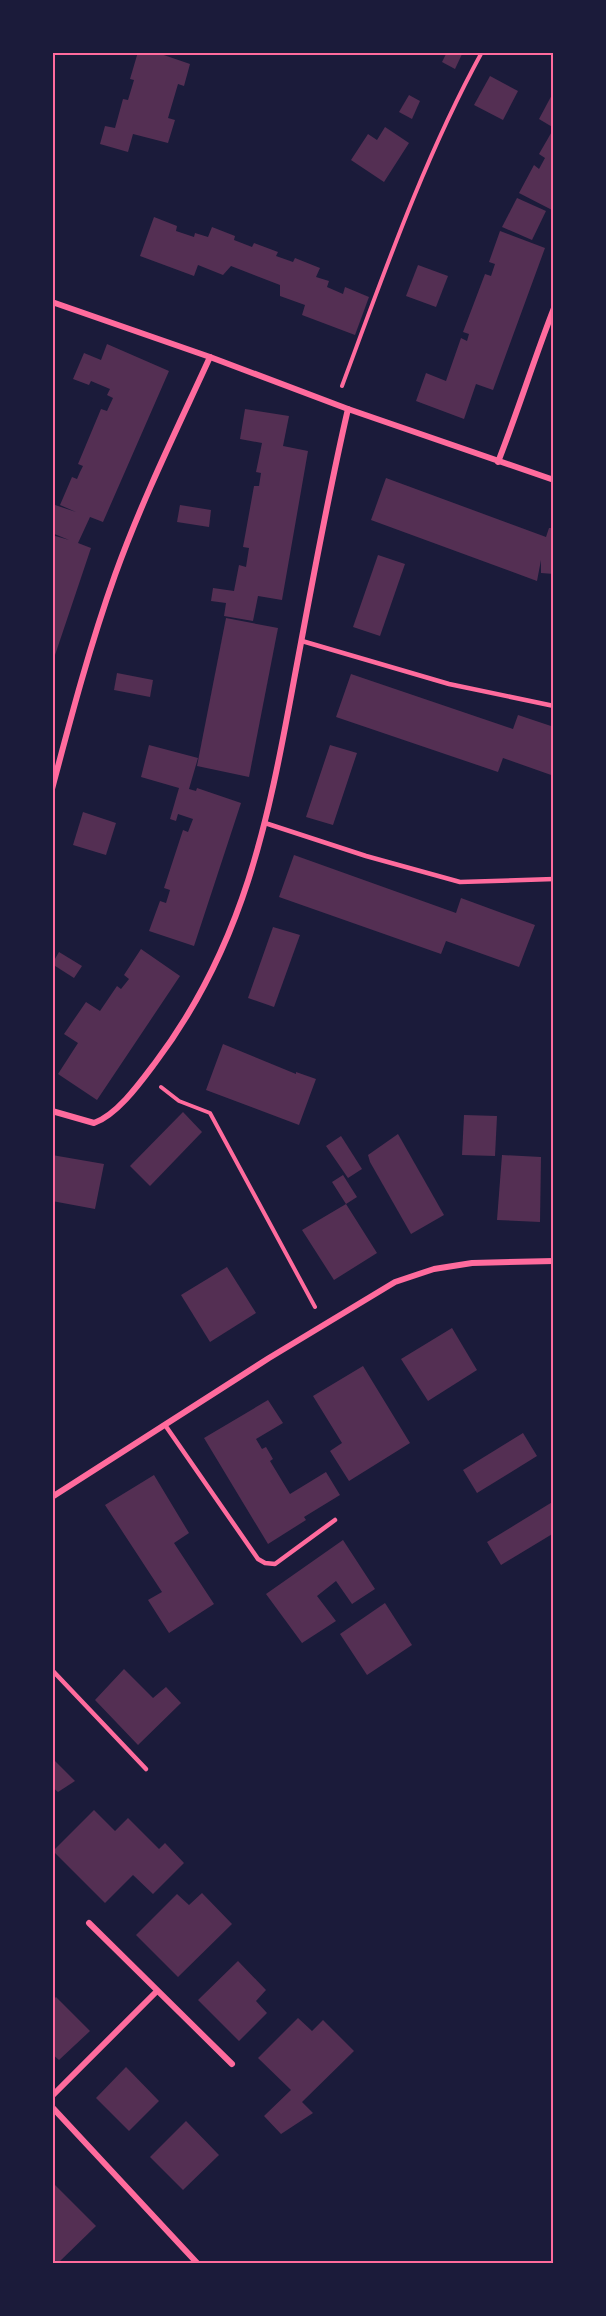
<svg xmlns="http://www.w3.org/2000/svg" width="606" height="2316" font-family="'Noto Serif',serif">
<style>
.building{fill:#542f53}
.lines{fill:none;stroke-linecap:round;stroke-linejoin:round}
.path{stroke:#ff6b9d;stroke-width:4}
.service{stroke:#ff6b9d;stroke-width:4.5}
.minor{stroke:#ff6b9d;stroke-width:6}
.neatline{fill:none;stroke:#ff6b9d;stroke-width:2}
</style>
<rect width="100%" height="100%" fill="#1b1b3a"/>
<g class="building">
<polygon points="138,52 155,52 190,64 184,86 178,84 168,118 175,120 168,143 133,134 128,152 100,144 105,126 115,128 123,99 128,100 134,80 130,79"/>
<polygon points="447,52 463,52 455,69 442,62"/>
<polygon points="490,76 518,91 503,120 474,105"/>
<polygon points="554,91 554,128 539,119"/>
<polygon points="409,95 420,101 412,119 399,112"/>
<polygon points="385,127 409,143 384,182 351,160 368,134 377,140"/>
<polygon points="554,128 554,211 519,193 534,165 539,169 545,158 539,154"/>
<polygon points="517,198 546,211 532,240 502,227"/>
<polygon points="154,217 177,226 176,231 194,237 195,233 208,237 212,227 235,236 234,240 252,247 254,243 278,252 276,256 293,262 295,258 320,268 316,277 329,281 327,287 343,294 345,287 369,297 355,335 302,315 305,305 280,296 280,285 231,266 223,275 198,265 194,276 140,256"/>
<polygon points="500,231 545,248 493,390 476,384 464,419 416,401 426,373 446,381 461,338 467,341 469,334 463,332 485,274 491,276 495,264 489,262"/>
<polygon points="418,265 448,276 436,307 406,296"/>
<polygon points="107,344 169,371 103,522 90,517 78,543 91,548 52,664 52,535 69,540 52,533 52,504 76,512 60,505 72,477 77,479 80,472 83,466 78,464 101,409 107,411 113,398 107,395 110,389 91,381 89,385 73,379 84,353 101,360"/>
<polygon points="245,409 289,416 283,446 308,451 282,600 258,596 253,621 224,616 226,603 211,601 213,588 234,591 239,565 246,567 249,548 243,547 254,486 259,486 261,473 256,472 262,443 240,439"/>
<polygon points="386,478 546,537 549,528 554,528 554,574 541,573 541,560 537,581 371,520"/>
<polygon points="180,505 211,510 209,527 177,522"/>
<polygon points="378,555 405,564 380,636 353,627"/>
<polygon points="226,618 278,628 249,777 197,766"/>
<polygon points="117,673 153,680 150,697 114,690"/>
<polygon points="351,674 513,729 518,715 554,727 554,776 503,758 498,772 336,717"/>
<polygon points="149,745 198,758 189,789 196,791 197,788 241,803 194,946 149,931 160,901 166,903 170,890 164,888 183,830 188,832 193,819 178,814 176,821 170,819 179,788 141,777"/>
<polygon points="330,745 357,753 333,825 306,817"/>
<polygon points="83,812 116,823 106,855 73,845"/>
<polygon points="294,855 456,913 461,898 535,925 519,967 446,941 441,954 279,897"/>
<polygon points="273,927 300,935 274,1007 248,998"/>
<polygon points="141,949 180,976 97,1100 58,1074 78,1043 64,1034 86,1002 100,1011 117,986 121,989 129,979 124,975"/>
<polygon points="59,952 82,966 74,978 52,964"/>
<polygon points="223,1044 296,1074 296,1072 316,1079 299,1125 206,1090"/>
<polygon points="183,1112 202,1132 150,1186 130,1166"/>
<polygon points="464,1115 497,1116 495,1156 462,1155"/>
<polygon points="398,1134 444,1215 411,1234 370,1162 368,1155"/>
<polygon points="341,1136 362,1169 348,1178 326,1146"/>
<polygon points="52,1155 104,1164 95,1209 52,1201"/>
<polygon points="502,1155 541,1157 540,1222 497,1220"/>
<polygon points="343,1175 357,1197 346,1204 377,1253 334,1280 302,1230 346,1204 332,1182"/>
<polygon points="227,1267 256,1313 210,1342 181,1295"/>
<polygon points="452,1328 477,1370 428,1401 401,1359"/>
<polygon points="363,1366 410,1443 349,1481 330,1451 342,1443 313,1396"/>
<polygon points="268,1400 283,1423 256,1439 262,1449 266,1447 273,1459 270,1461 290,1494 326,1472 340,1495 304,1517 306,1520 268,1544 204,1438"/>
<polygon points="523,1433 537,1456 477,1493 463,1470"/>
<polygon points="154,1475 189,1533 174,1543 214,1604 169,1633 148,1600 162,1592 105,1505"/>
<polygon points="554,1501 554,1533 501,1565 487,1542"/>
<polygon points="343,1540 375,1589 352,1604 336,1581 317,1596 336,1621 302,1643 266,1594"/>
<polygon points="385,1603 412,1645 367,1675 340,1634"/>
<polygon points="124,1669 153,1698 166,1687 181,1703 138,1745 95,1700"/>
<polygon points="52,1758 75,1781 58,1792 52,1787"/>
<polygon points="94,1810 115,1831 128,1818 159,1849 165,1843 184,1863 153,1894 133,1875 105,1903 53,1851"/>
<polygon points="202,1893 232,1924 178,1977 136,1935 177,1894 189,1905"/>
<polygon points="238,1961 266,1990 256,2001 267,2013 239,2041 198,2000"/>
<polygon points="56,1997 90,2031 59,2060 52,2054 52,2001"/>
<polygon points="298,2018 312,2031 323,2020 354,2051 302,2102 313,2113 281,2134 264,2116 291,2090 258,2058"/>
<polygon points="126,2067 159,2101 129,2131 96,2098"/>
<polygon points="186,2121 219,2155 183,2190 150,2157"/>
<polygon points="52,2182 96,2226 58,2263 52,2258"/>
</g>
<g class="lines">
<g class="path">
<path d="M342 386C384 273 424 158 482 52"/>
<polyline points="161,1087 179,1101 210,1113 315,1307"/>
</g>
<g class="service">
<polyline points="302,641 449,684 554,706"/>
<polyline points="265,823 366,856 460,882 554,879"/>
<polyline points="165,1425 258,1559 265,1563 275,1564 335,1520"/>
<polyline points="52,1670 146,1769"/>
</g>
<g class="minor">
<polyline points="52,302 210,357 348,409 554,480"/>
<path d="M498 462C518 411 534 359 554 308"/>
<path d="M52 789C71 717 90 645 115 575 142 500 177 429 210 357"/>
<path d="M52 1111 94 1123C117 1115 140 1083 155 1063 244 945 268 822 294 680 311 590 327 499 348 409"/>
<polyline points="52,1497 269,1358 395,1282 434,1269 472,1263 554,1261"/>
<polyline points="89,1923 232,2064"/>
<polyline points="52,2096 157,1991"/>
<polyline points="52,2107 198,2264"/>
</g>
</g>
<rect width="606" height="2316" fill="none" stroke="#1b1b3a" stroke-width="108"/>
<rect x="54" y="54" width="498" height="2208" class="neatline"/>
</svg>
